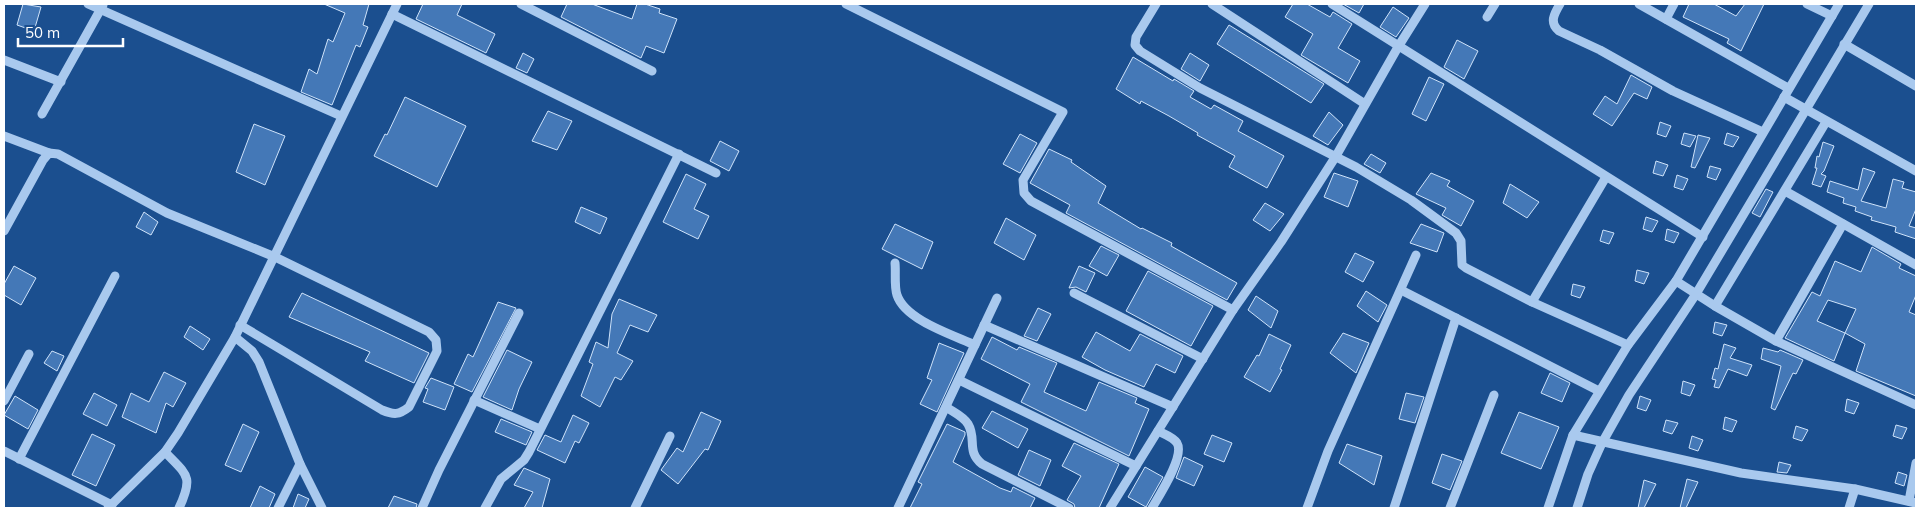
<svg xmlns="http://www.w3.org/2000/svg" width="1920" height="512" font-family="Mulish,sans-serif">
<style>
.building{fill:#4478b7;stroke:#cfe3fa;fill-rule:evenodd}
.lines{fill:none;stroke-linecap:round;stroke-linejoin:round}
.minor{stroke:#a9c9ee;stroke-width:9}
</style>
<rect width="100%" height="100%" fill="#1b4f8f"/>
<g class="building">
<polygon points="23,4 41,7 34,31 17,25"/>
<polygon points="324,4 369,4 363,25 368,27 360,47 356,45 332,105 301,92 309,69 317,74 328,39 333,42 345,13"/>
<polygon points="423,4 462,4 457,15 495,34 486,53 416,19"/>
<polygon points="567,4 592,4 632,19 637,4 645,4 660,9 659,13 677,19 664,53 646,46 641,58 561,17"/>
<polygon points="1293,4 1307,4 1330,17 1333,12 1352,24 1338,48 1360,61 1348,83 1301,55 1313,34 1285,17"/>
<polygon points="1343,4 1364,4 1359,13"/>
<polygon points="1689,4 1714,4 1736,16 1745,4 1764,4 1741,51 1727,43 1729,39 1683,17"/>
<polygon points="1393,7 1409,18 1396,37 1380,27"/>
<polygon points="1229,25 1324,84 1311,103 1217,44"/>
<polygon points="1457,40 1478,51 1464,79 1444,67"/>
<polygon points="523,53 534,59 527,73 516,68"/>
<polygon points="1190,53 1209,65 1200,81 1181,69"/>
<polygon points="1133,57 1173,81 1174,79 1194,91 1190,97 1211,109 1214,105 1243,121 1238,131 1284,156 1267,188 1229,167 1235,156 1197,135 1198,133 1169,116 1141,101 1140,104 1116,89"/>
<polygon points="1631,75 1652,87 1647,99 1634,93 1612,126 1593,114 1605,96 1617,104"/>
<polygon points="1429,77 1444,84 1426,121 1412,114"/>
<polygon points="405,97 466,126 437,187 374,156 385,134 387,135"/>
<polygon points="548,111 572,121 557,150 532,141"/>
<polygon points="1329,112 1343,125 1328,145 1313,136"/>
<polygon points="1660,122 1671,126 1666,137 1657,134"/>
<polygon points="254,124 285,136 265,185 236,172"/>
<polygon points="1684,133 1696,136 1690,147 1681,144"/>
<polygon points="1727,133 1739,137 1733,147 1724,144"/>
<polygon points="1020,134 1037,143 1020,173 1003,164"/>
<polygon points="1698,135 1710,138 1695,168 1691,167"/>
<polygon points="720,141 739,151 729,171 710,161"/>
<polygon points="1823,142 1834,146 1824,171 1821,174 1826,176 1821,187 1812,184 1817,168 1815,168 1817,156 1819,157"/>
<polygon points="1049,149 1072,160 1071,162 1106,186 1098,203 1141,229 1142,228 1172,243 1171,246 1237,283 1227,300 1066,213 1070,205 1030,183"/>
<polygon points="1371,154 1386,163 1380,173 1364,164"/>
<polygon points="1656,161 1668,165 1663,176 1653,173"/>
<polygon points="1710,166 1721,169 1716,180 1707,177"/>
<polygon points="1863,168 1875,172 1861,201 1886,208 1893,179 1904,182 1902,188 1916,192 1916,209 1909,226 1916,228 1916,239 1895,232 1896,227 1871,220 1872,217 1855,211 1856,207 1843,203 1844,198 1827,192 1830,181 1858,190"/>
<polygon points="1334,173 1358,181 1348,207 1324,197"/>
<polygon points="1431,173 1450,181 1447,186 1474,201 1461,226 1442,215 1446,208 1416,194"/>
<polygon points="686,174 706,184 694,209 709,216 698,239 663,222"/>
<polygon points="1677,175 1688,179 1683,190 1674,187"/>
<polygon points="1510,184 1539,202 1527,218 1503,203"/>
<polygon points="1766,189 1773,192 1760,217 1752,213"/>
<polygon points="1265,203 1284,214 1270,231 1253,220"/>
<polygon points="581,207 607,218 600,234 575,222"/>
<polygon points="144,212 158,222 151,235 136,227"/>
<polygon points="1646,217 1658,221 1652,232 1643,229"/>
<polygon points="1006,218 1036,235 1024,260 994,243"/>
<polygon points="895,224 933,242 922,269 882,249"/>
<polygon points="1421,224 1444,233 1437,252 1410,243"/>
<polygon points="1667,229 1679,233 1674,243 1665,240"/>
<polygon points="1603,230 1614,233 1609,244 1600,241"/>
<polygon points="1101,246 1119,255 1107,276 1089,266"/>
<path d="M1872 247 1901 264 1899 268 1916 276V295L1909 312 1916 315V396L1856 371 1865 344 1845 333 1834 361 1785 338 1812 292 1820 296 1835 261 1861 272ZM1828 300 1856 309 1845 333 1817 321Z"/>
<polygon points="1355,253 1374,262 1363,282 1345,272"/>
<polygon points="14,266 36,278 21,305 4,295 4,284"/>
<polygon points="1079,266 1095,273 1086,292 1076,287 1069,288"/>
<polygon points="1637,270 1649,273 1644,284 1635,281"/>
<polygon points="1148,271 1213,306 1191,346 1126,311"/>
<polygon points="1573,284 1585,287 1580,298 1571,295"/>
<polygon points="1366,291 1387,305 1378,322 1357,306"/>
<polygon points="302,293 429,353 414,383 365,361 370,352 289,317"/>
<polygon points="1256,296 1278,311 1271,328 1248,310"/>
<polygon points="619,299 657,315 648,332 630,325 617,353 633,361 621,380 615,377 600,407 581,396 593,364 589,362 596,342 608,348 612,314"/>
<polygon points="498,302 516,308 472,392 454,384 468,354 473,357"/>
<polygon points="1038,308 1051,314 1037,341 1024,336"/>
<polygon points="1715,322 1727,325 1722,336 1713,333"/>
<polygon points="190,326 210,339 203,350 184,337"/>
<polygon points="1096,332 1130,351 1140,334 1183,356 1175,373 1156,364 1144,387 1105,370 1082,357"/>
<polygon points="1343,333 1369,343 1356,373 1330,353"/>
<polygon points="1269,334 1291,345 1280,369 1282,370 1270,392 1244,377 1257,355 1259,356"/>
<polygon points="992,337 1017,350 1019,347 1057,363 1044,392 1086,411 1099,382 1137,398 1135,403 1149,409 1129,456 1021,402 1030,384 981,359"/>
<polygon points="939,343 964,353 937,412 920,404 932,380 927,378"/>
<polygon points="1724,344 1736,348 1730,358 1752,365 1747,376 1728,369 1719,388 1714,387 1716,380 1712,379 1715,368 1718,369"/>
<polygon points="1763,348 1778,352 1780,350 1803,360 1796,374 1793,373 1775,410 1771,408 1781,366 1761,359"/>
<polygon points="507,350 532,362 519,389 512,410 483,397"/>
<polygon points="52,351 64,356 57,371 44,363"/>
<polygon points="164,372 186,383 173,407 166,403 156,433 122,417 131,393 149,402"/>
<polygon points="1550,373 1570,383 1562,402 1541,393"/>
<polygon points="431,378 454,387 445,410 423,402 428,389 425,388"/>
<polygon points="1683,381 1695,385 1690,396 1681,393"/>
<polygon points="94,393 117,405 107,426 83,414"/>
<polygon points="1406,393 1424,397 1415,423 1399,419"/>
<polygon points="15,396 38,410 28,429 4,415"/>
<polygon points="1640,396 1651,400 1646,411 1637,408"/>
<polygon points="1847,399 1859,403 1854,414 1845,411"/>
<polygon points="992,411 1028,429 1018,448 982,428"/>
<polygon points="701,412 721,421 708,450 705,449 678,484 661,470 677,448 683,452"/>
<polygon points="1519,412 1559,427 1541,469 1501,453"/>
<polygon points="573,415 589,423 579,443 575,441 565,463 537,450 545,435 561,442"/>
<polygon points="1725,417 1737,421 1732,432 1723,429"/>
<polygon points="501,419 532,432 526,445 495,432"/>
<polygon points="1666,420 1678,423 1672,434 1663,431"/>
<polygon points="243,424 259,432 241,472 225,465"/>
<polygon points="947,424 965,432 965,435 953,462 1000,488 1011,492 1013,487 1035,498 1030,508 910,508 922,484 918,482"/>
<polygon points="1896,425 1907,428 1902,439 1893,436"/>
<polygon points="1796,426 1808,430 1802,441 1793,438"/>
<polygon points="92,434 115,445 96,486 72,475"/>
<polygon points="1212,435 1232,443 1224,462 1204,454"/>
<polygon points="1692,436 1703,440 1698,451 1689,448"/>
<polygon points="1074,443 1119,464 1099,508 1075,508 1074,504 1067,500 1081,476 1062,466"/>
<polygon points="1347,444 1382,456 1374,485 1339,463"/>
<polygon points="1029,450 1051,460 1040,486 1018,475"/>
<polygon points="1442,454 1462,461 1450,490 1432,483"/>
<polygon points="1184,457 1203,466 1194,486 1176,478"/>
<polygon points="1779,462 1791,465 1787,473 1777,472"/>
<polygon points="1145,467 1163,477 1146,507 1128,497"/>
<polygon points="524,468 550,479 542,508 524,508 533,492 514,485"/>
<polygon points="1898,472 1907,475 1904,486 1895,483"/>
<polygon points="1687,479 1698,482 1686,508 1680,508"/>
<polygon points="1644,480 1656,484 1644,508 1638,508"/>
<polygon points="260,486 275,494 269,508 250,508"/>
<polygon points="298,494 309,499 305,508 293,508"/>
<polygon points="394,496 417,504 416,508 388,508"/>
</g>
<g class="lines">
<g class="minor">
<polyline points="88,4 341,116"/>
<polyline points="521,4 652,71"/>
<polyline points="846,4 1063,112 1023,180 1024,193 1031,201 1233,310"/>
<polyline points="1156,4 1136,37 1135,45 1140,51 1200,88 1356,167 1411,200 1456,233 1461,241 1462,265 1466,268 1532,302 1628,345"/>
<polyline points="1212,4 1365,104"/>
<polyline points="1332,4 1703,237"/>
<path d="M1560 4C1554 14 1549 23 1559 31L1600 50 1673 91 1763 132"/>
<polyline points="1639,4 1788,88"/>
<polyline points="1807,4 1832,16"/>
<polyline points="392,14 716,173"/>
<polyline points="1487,17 1495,4"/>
<polyline points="1666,19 1674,4"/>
<polyline points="1844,44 1916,86"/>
<polyline points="4,60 61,82"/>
<polyline points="1784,97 1916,171"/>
<polyline points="42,114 103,5"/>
<polyline points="4,136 49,153"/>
<polyline points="1785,191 1916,265"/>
<path d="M4 231 43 160 49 153 58 154 167 213 275 257 429 332 436 340 437 351 409 407C399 415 394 415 382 410L240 325"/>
<path d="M895 263C896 273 894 286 897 295 905 320 953 335 975 345"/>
<polyline points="1676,281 1715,306 1776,341 1916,405"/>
<polyline points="1401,290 1599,391"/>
<polyline points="1074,293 1203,359"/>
<polyline points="1532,302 1606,177"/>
<polyline points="1715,306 1826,122"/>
<polyline points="984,325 1173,407"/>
<polyline points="235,337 252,351 259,362 300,464 322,508"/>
<polyline points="1776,341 1843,224"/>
<polyline points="959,380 1136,466"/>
<polyline points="474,400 540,429"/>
<polyline points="4,401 29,354"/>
<path d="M946 407C953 412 963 416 968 424 977 439 966 451 982 464L1069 508"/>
<polyline points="1573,435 1741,473 1855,489 1916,503"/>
<polyline points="4,451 112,505"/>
<path d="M165 452C187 475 194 476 179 508"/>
<polyline points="19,459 115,276"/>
<polyline points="1909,501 1916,463"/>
<polyline points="108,508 165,452 178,433 235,337 397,4"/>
<polyline points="278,508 300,464"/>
<polyline points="422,508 439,470 519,313"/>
<polyline points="485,508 501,479 524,460 529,452 679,154"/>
<polyline points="635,508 670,436"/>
<polyline points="898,508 997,298"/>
<polyline points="1110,508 1233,310 1281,242 1336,156 1398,47 1425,4"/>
<path d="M1152 508C1159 496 1185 456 1177 443 1173 437 1164 434 1158 431"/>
<polyline points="1307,508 1328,451 1416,255"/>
<polyline points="1394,508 1456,318"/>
<polyline points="1450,508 1494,395"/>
<polyline points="1548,508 1573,435 1628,345 1676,281 1839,4"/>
<polyline points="1577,508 1588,474 1602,443 1629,395 1696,294 1869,4"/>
<polyline points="1849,508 1855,489"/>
</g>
</g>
<rect width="1920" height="512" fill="none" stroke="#ffffff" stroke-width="10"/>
<path d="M18 38v8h105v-8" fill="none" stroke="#ffffff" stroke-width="2.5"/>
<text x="25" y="38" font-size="15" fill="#ffffff" stroke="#1b4f8f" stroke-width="4" paint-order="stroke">50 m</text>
</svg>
